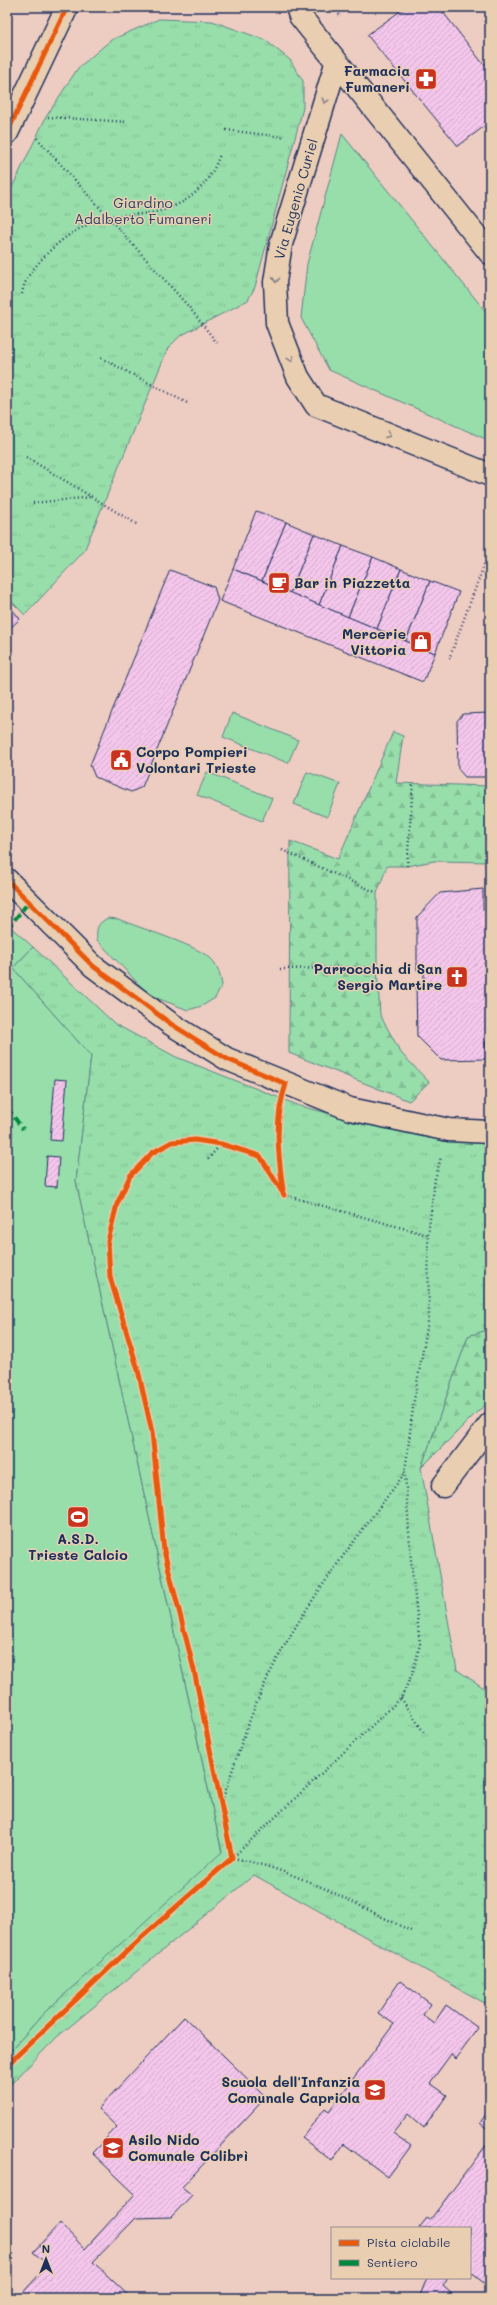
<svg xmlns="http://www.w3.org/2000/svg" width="497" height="2305" font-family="Mali,sans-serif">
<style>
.grass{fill:#98deaa;stroke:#5a8684}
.forest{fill:url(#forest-firs);stroke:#5a8684}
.park{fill:url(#park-tufts);stroke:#5a8684}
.building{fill:url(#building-hatch);stroke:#1b2f5e}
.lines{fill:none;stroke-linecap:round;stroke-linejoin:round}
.minor-casing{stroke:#1b2f5e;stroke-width:25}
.path{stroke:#1b2f5e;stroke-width:2.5;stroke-dasharray:1 3;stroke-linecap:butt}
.minor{stroke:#eaceb1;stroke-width:22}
.quiet{stroke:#00873e;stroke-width:4;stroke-dasharray:8 4;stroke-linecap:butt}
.cycleway-casing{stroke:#eaceb1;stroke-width:8}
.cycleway{stroke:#e8590c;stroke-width:5}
.oneway{stroke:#827e88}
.labels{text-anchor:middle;stroke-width:3;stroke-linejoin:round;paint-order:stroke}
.poi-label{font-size:14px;font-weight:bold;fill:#1b2f5e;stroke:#eaceb1;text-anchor:end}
.street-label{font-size:14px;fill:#1b2f5e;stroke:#eaceb1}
.park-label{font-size:14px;fill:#284066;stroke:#eaceb1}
</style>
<defs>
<pattern id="forest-firs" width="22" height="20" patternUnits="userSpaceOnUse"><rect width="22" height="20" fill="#98deaa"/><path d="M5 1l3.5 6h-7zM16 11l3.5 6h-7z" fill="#82bf95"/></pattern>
<pattern id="park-tufts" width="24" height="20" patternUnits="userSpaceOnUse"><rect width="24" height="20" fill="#98deaa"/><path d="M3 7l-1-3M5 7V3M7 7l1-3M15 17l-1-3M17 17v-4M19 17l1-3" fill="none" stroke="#82bf95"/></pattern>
<pattern id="building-hatch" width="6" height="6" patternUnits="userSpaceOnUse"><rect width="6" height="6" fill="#f4c6eb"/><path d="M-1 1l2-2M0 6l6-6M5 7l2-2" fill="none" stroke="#d1aacc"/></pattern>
</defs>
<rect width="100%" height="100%" fill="#edccc2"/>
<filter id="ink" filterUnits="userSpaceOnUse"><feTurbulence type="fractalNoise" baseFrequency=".025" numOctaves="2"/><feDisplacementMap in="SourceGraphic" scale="8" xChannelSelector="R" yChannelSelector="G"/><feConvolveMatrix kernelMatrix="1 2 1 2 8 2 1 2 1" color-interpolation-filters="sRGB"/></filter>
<g filter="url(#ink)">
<g class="grass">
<polygon points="342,134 490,317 490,441 329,370 301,318 307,264"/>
<polygon points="232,713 298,740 288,763 223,737"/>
<polygon points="207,772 272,798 262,821 197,795"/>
<polygon points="307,772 340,784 327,817 294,804"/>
<path d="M108 918 118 919C142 929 190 943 209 957 218 964 220 975 222 985L215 998 202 1006 188 1010 149 995 97 940C96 929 97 923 108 918Z"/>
<polygon points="7,924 33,947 13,968 91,1056 76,1181 222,1853 44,2013 7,2055"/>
</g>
<g class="forest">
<polygon points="393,732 403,736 396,783 490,786 490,862 434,861 407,866 387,866 377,893 377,967 380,1015 401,1053 429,1082 409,1101 289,1053 290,841 338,859"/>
<polygon points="490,1329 490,1402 479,1410 421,1468 468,1336"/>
</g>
<g class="park">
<polygon points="159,19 212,21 265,40 290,60 303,81 303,108 255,287 248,300 180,336 168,348 84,551 25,615 7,597 7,198 46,117 78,68 111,40"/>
<polygon points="33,947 115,1024 176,1057 300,1106 406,1133 490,1141 490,1329 468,1336 421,1468 457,1670 490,1692 490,2006 254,1875 57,2037 7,2088 7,2055 44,2013 222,1852 76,1181 91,1056 13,968"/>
</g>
<g class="building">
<polygon points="406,7 439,7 484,65 490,60 490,122 458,146 367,35"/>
<polygon points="256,511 286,522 262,581 233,569"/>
<polygon points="286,522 314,534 290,593 262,581"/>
<polygon points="314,534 343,546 319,605 290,593"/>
<polygon points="343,546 373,557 348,617 319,605"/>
<polygon points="373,557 401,569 377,629 348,617"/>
<polygon points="233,569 435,653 423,682 220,601"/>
<polygon points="401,569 430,581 406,641 377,629"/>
<polygon points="170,570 214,587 218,600 142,787 131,792 95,777 90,765"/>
<polygon points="430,581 459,592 435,653 406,641"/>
<polygon points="7,603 20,619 7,631"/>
<polygon points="490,713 490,777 465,777 458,769 457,721 463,714"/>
<polygon points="483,889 483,909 490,909 490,1042 485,1042 486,1059 441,1060 417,1036 416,985 424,984 424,970 417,970 417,917 440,893"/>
<polygon points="55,1079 67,1080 62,1141 50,1140"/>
<polygon points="47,1156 59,1157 57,1187 45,1186"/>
<polygon points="400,1981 431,2004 423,2015 434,2023 446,2005 478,2028 455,2059 451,2054 430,2083 447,2095 424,2128 408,2114 393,2133 411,2146 388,2177 344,2144 332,2161 302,2138 325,2108 329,2111 394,2024 378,2013"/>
<polygon points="184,2017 266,2097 182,2187 192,2195 171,2217 136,2218 93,2262 131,2298 18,2298 48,2265 33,2252 60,2223 85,2249 135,2194 92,2153 117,2127 98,2109"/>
<polygon points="490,2108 490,2131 480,2123"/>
<polygon points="490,2140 490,2285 489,2287 470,2272 470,2228 419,2228 427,2218 430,2220"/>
<polygon points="427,2278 448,2278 443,2286 453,2295 451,2298 419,2298"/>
</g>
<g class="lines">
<g class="minor-casing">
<g id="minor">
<polyline points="297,7 300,16 490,253"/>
<polyline points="336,64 281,244 275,282 277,323 298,377 316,405 490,475"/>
<polyline points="7,133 67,7"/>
<polyline points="7,880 93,966 171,1024 227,1059 350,1109 449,1130 490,1132"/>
<polyline points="443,1486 490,1424"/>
</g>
</g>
<g class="path">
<polyline points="335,7 340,16"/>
<polyline points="48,117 127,122"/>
<polyline points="226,130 283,137"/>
<polyline points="37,138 189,307 217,343"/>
<path d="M22 294C24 279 33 269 43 258 61 238 81 225 107 218 120 214 135 215 149 213 185 208 209 187 220 154"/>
<polyline points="7,308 10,310"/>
<polyline points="101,358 189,404"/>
<polyline points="7,413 12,403"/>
<polyline points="26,457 138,525"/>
<polyline points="7,476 11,488"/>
<polyline points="33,503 92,497"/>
<polyline points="449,659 490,549"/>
<polyline points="282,850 377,893"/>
<polyline points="407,866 413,784"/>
<polyline points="280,969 377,967"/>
<polyline points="278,1112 277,1147 283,1193"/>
<polyline points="208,1159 221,1144"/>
<polyline points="401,1698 425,1734"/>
<path d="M222 1801C237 1758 250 1712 271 1671 307 1600 358 1536 405 1473"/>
<path d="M232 1857C220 1795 209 1732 194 1670 185 1630 171 1591 164 1551 158 1512 159 1472 152 1433 148 1403 139 1374 131 1346 116 1298 98 1252 118 1202 149 1125 195 1135 260 1156L284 1195 428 1235"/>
<path d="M233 1858C297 1870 353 1903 411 1931"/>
<polyline points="7,2065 142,1937 232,1858 401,1698 413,1672 420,1644 411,1561 405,1472 414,1400 429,1316 428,1235 435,1179 441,1157"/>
</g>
<use href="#minor" class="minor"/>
<g class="quiet">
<polyline points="7,929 28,903"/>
<polyline points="7,1108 23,1129"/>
</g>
<g class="cycleway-casing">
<g id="cycleway">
<polyline points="7,133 67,7"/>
<path d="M7 880 93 966 171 1024 227 1059 286 1084C274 1119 278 1153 283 1190"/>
<polyline points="7,2065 142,1937 232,1858 194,1670 164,1551 152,1432 138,1370 110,1277 108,1241 117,1204 130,1176 152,1153 172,1142 195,1140 221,1144 260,1156 284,1195"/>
</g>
</g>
<use href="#cycleway" class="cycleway"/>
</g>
<defs><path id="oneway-chevron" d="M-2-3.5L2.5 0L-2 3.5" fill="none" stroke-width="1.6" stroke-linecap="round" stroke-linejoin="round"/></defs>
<g class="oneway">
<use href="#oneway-chevron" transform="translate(325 101) rotate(107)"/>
<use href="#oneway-chevron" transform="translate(276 280) rotate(95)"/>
<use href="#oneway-chevron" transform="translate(291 359) rotate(70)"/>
<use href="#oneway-chevron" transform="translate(388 435) rotate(22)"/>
</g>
</g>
<defs>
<g id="pharmacy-square" transform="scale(1.15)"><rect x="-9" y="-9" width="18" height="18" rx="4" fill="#c8321e" stroke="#eaceb1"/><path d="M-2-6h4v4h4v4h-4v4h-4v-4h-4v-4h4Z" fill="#fff"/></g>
<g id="cafe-square" transform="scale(1.15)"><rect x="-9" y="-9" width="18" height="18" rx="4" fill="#c8321e" stroke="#eaceb1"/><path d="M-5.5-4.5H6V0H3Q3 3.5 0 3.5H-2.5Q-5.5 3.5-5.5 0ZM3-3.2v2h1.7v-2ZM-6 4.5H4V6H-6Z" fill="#fff"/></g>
<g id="shop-square" transform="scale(1.15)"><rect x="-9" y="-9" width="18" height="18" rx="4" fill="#c8321e" stroke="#eaceb1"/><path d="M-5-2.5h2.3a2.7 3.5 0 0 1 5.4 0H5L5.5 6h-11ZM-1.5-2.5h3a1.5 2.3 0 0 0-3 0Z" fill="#fff"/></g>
<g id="civic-square" transform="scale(1.15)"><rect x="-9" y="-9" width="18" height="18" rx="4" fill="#c8321e" stroke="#eaceb1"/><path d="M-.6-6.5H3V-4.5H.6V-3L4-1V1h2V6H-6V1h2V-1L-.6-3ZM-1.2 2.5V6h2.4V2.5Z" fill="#fff"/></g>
<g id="church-square" transform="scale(1.15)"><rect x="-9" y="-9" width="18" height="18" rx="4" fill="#c8321e" stroke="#eaceb1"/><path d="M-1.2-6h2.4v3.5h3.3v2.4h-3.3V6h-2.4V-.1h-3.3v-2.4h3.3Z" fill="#fff"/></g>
<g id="stadium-square" transform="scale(1.15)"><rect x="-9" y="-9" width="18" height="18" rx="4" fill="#c8321e" stroke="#eaceb1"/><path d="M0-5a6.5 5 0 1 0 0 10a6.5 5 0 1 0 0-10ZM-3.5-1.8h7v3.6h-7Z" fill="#fff"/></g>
<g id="school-square" transform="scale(1.15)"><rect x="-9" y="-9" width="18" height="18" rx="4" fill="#c8321e" stroke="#eaceb1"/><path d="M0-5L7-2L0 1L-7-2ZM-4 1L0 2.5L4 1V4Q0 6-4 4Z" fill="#fff"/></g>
</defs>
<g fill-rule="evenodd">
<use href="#pharmacy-square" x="426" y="79"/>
<use href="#cafe-square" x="279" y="583"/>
<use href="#shop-square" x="421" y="642"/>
<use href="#civic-square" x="121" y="760"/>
<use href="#church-square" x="457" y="977"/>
<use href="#stadium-square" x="78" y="1517"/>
<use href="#school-square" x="375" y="2090"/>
<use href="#school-square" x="113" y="2148"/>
</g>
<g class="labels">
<g class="poi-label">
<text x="410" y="76">Farmacia<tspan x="410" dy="16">Fumaneri</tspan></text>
<text x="294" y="588" text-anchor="start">Bar in Piazzetta</text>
<text x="406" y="639">Mercerie<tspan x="406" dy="16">Vittoria</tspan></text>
<text x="136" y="757" text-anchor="start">Corpo Pompieri<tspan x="136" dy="16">Volontari Trieste</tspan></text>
<text x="442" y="974">Parrocchia di San<tspan x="442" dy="16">Sergio Martire</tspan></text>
<text x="78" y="1544" text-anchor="middle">A.S.D.<tspan x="78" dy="16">Trieste Calcio</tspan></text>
<text x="360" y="2087">Scuola dell'Infanzia<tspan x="360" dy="16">Comunale Capriola</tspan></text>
<text x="128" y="2145" text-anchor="start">Asilo Nido<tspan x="128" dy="16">Comunale Colibrì</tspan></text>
</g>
<g class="street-label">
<text transform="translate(296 199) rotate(-74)" y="5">Via Eugenio Curiel</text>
</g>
<g class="park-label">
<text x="143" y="208">Giardino<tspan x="143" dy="16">Adalberto Fumaneri</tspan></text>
</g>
</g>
<rect width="497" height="2305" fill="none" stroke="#eaceb1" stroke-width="24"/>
<rect x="12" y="12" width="473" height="2281" fill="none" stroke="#1b2f5e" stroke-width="1.5" filter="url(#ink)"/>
<rect x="331" y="2227" width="140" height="52" fill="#eaceb1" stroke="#978e90"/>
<rect x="339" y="2240" width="20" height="6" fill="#e8590c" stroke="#978e90"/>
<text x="367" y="2247" font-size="12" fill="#1b2f5e">Pista ciclabile</text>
<rect x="339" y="2260" width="20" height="6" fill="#00873e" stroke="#978e90"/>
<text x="367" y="2267" font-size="12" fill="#1b2f5e">Sentiero</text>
<g transform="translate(46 2259)" stroke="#eaceb1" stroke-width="3" paint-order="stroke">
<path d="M0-3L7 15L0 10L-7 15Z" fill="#1b2f5e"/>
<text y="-6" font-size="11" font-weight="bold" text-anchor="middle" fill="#1b2f5e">N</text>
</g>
</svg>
